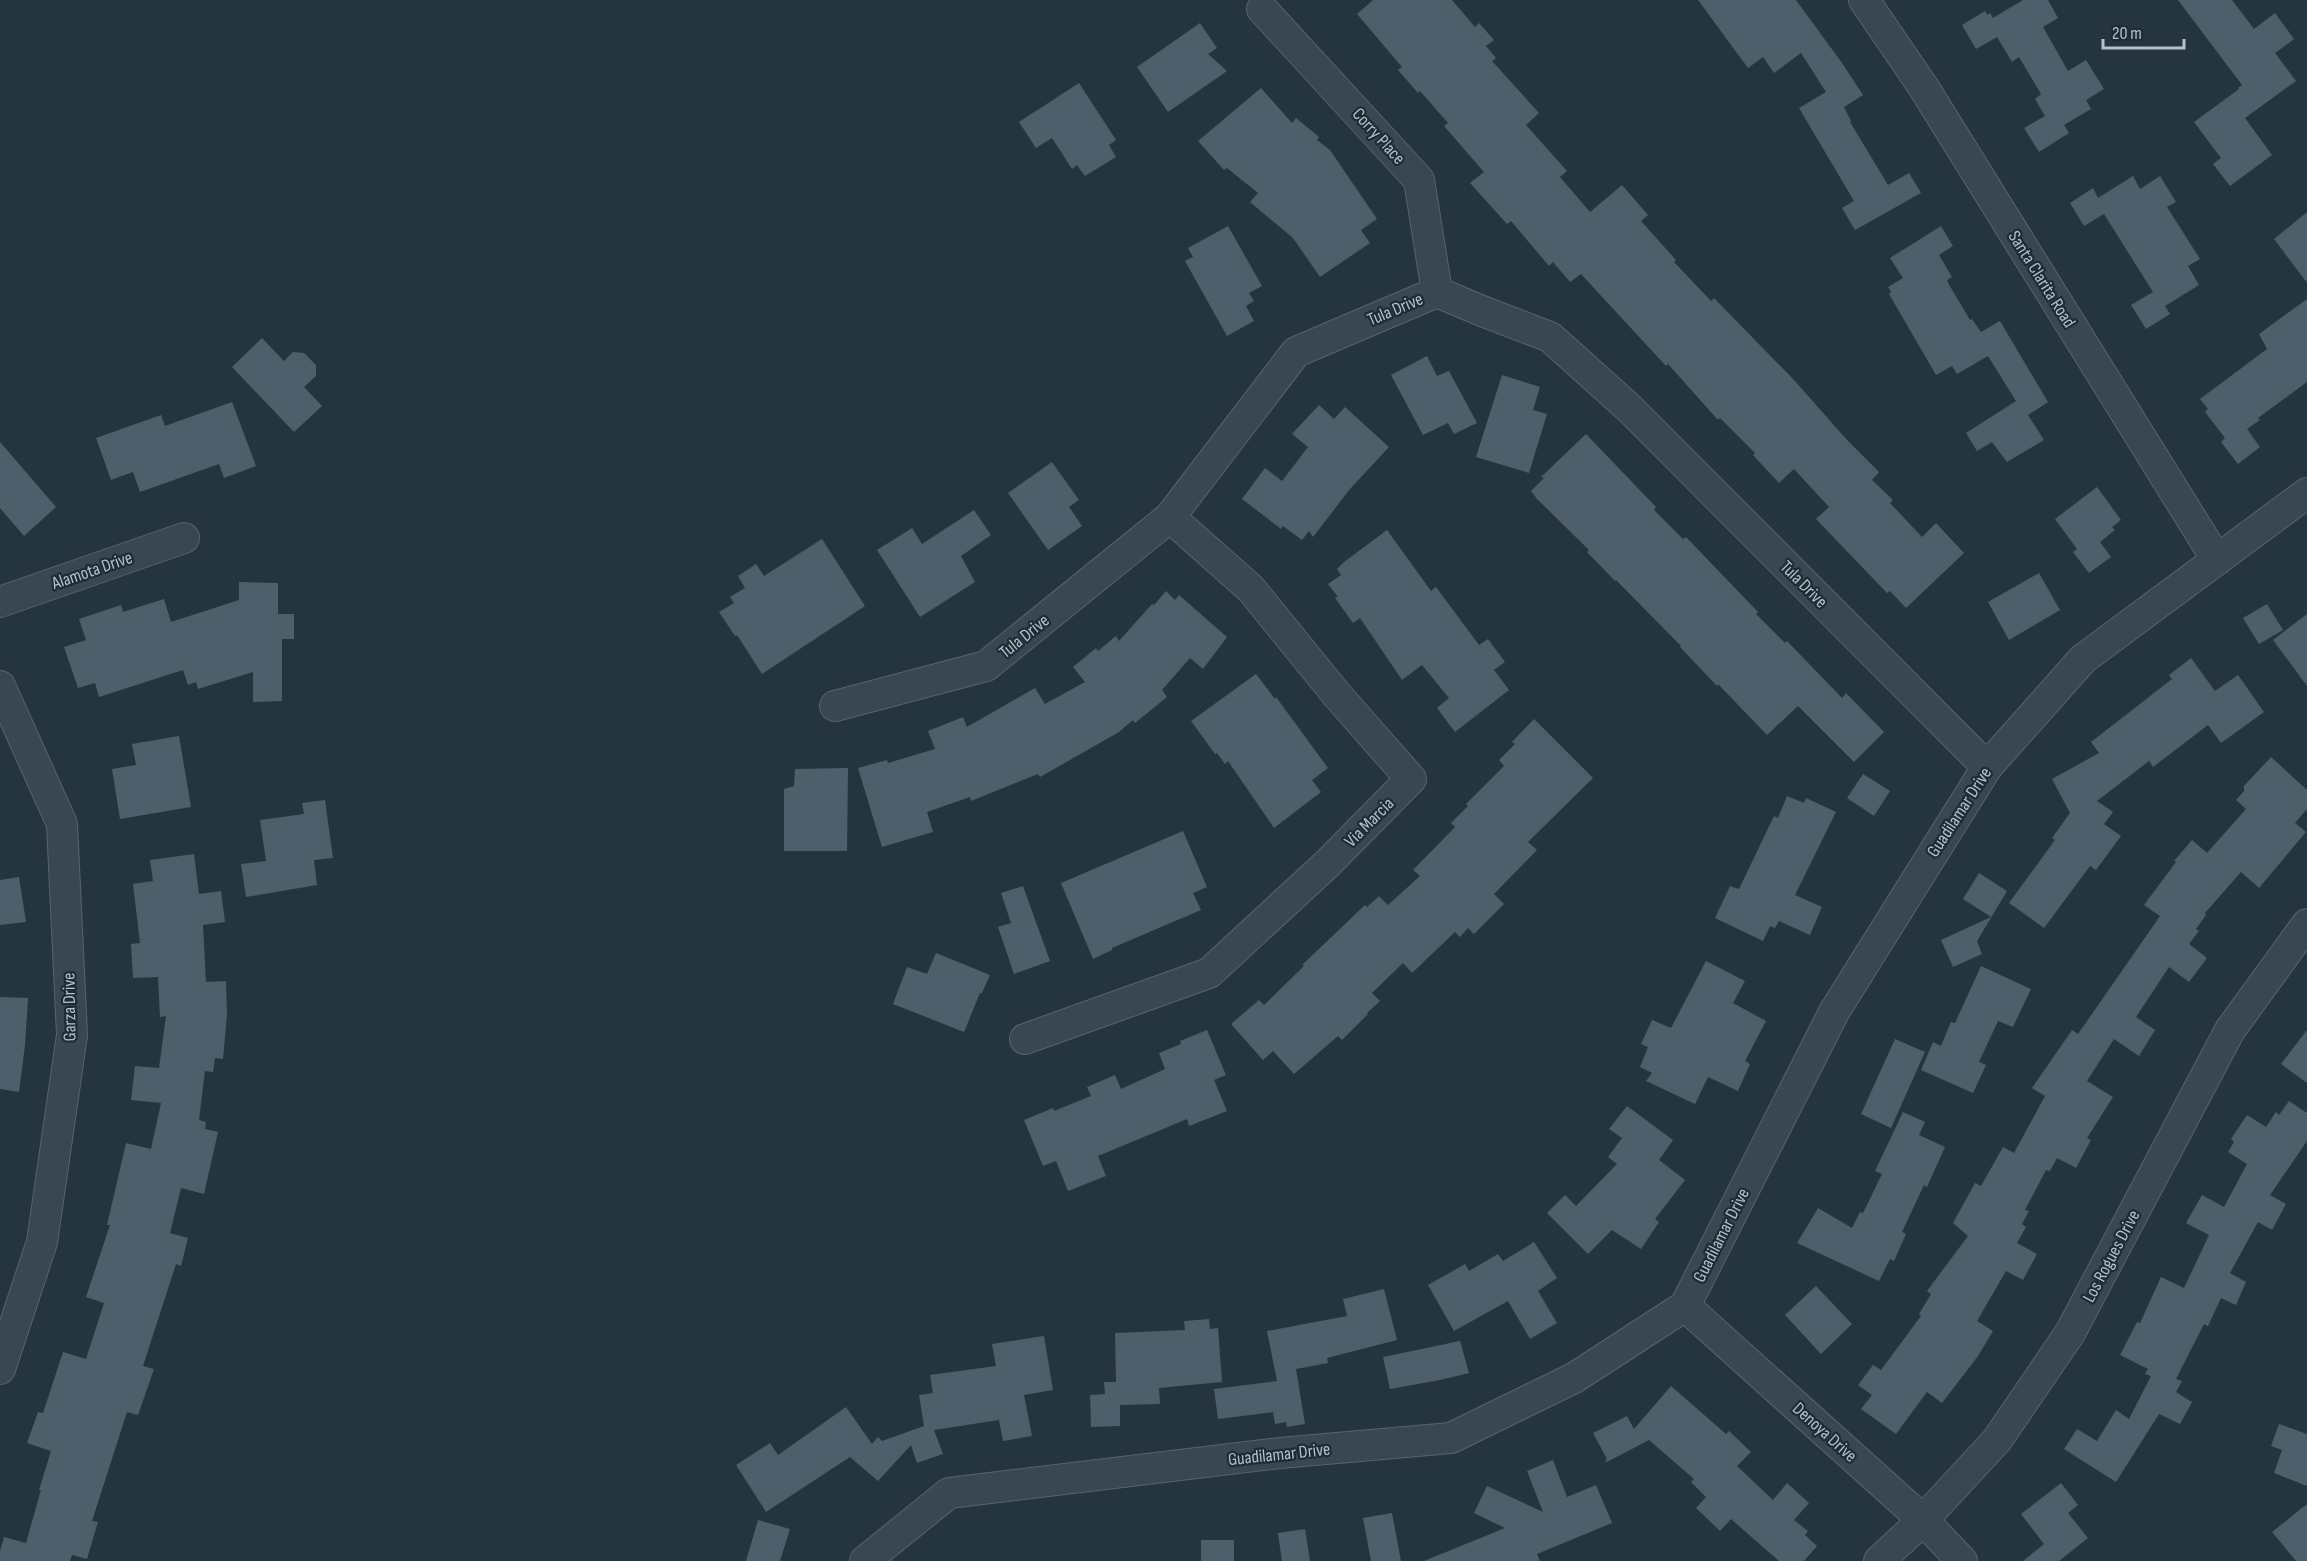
<svg xmlns="http://www.w3.org/2000/svg" width="2307" height="1561" font-family="'Sofia Sans Condensed',sans-serif">
<style>
.building{fill:#4e5f6b}
.lines{fill:none;stroke-linecap:round;stroke-linejoin:round}
.minor-casing{stroke:#57646e;stroke-width:32}
.minor{stroke:#394750;stroke-width:30}
.labels{text-anchor:middle;stroke-width:4.5;stroke-linejoin:round;paint-order:stroke}
.street-label{font-size:18px;fill:#b6c1cb;stroke:#1e2c35}
</style>
<rect width="100%" height="100%" fill="#253540"/>
<g class="building">
<polygon points="1373,0 1452,0 1475,27 1479,23 1494,40 1486,46 1496,58 1492,61 1539,113 1526,125 1567,171 1560,177 1590,212 1622,185 1648,215 1641,221 1676,260 1674,262 1711,301 1714,298 1794,380 1847,440 1879,472 1872,480 1893,500 1890,503 1922,537 1936,523 1964,553 1906,608 1890,591 1887,593 1816,519 1829,507 1794,469 1779,483 1753,455 1755,453 1720,418 1718,420 1668,364 1666,366 1581,274 1570,282 1553,262 1549,266 1511,221 1507,224 1470,183 1484,172 1444,126 1448,123 1420,91 1418,93 1398,70 1402,67 1357,14"/>
<polygon points="1698,0 1796,0 1842,63 1863,95 1844,107 1851,121 1850,122 1888,185 1909,173 1921,193 1855,230 1842,208 1854,201 1799,108 1826,92 1801,53 1774,73 1763,57 1748,68"/>
<polygon points="2023,0 2048,0 2058,18 2043,27 2068,71 2086,60 2104,89 2086,100 2091,109 2064,125 2069,133 2039,152 2024,128 2045,116 2035,99 2041,94 2019,57 2012,62 1997,37 1976,49 1962,25 1985,11 1987,15 1990,13 1993,18"/>
<polygon points="2178,0 2232,0 2254,29 2275,13 2294,39 2275,53 2296,81 2245,118 2272,155 2230,186 2213,164 2221,158 2194,122 2239,89 2238,88 2242,85"/>
<polygon points="1200,23 1217,48 1208,54 1227,71 1168,112 1137,67"/>
<polygon points="1079,83 1116,140 1109,145 1116,157 1085,176 1077,165 1072,169 1052,138 1036,148 1019,122"/>
<polygon points="1261,88 1292,123 1296,118 1319,137 1317,140 1330,150 1377,219 1361,230 1370,243 1320,277 1293,238 1250,202 1258,193 1227,168 1224,170 1198,141"/>
<polygon points="2133,176 2140,189 2160,176 2176,202 2167,207 2200,259 2188,266 2199,285 2165,306 2170,314 2146,329 2131,305 2153,292 2104,214 2084,226 2070,203 2093,188 2098,198"/>
<polygon points="2307,212 2307,283 2274,239"/>
<polygon points="1228,226 1262,286 1249,293 1254,301 1246,306 1254,321 1227,336 1185,261 1193,257 1188,248"/>
<polygon points="1941,226 1953,246 1939,255 1952,277 1947,280 1948,283 1970,320 1972,319 1981,332 2000,321 2048,402 2028,415 2044,440 2007,462 1992,442 1977,451 1966,433 2016,401 1988,356 1957,374 1952,366 1936,375 1889,294 1891,292 1888,287 1903,278 1890,258"/>
<polygon points="2307,299 2307,382 2258,418 2260,420 2247,429 2260,447 2238,464 2221,442 2225,438 2205,412 2208,409 2200,399 2267,349 2259,334"/>
<polygon points="262,338 284,361 293,352 304,353 316,365 316,376 304,387 322,406 294,432 232,367"/>
<polygon points="1427,356 1437,376 1449,371 1477,423 1454,434 1448,423 1423,435 1391,375"/>
<polygon points="1502,375 1540,387 1533,410 1547,414 1529,473 1476,457"/>
<polygon points="232,402 256,466 224,478 219,464 140,492 133,472 111,480 96,438 161,415 165,426"/>
<polygon points="1319,405 1334,419 1345,407 1389,447 1350,489 1313,537 1309,531 1302,540 1283,526 1281,529 1242,499 1265,468 1282,481 1308,447 1292,434"/>
<polygon points="1586,434 1656,507 1654,510 1683,539 1686,537 1758,612 1756,614 1785,643 1787,641 1842,698 1846,693 1884,732 1854,762 1798,706 1767,735 1718,684 1717,686 1680,647 1681,646 1616,580 1615,581 1587,552 1589,550 1537,499 1531,491 1544,478 1541,477"/>
<polygon points="0,442 56,507 24,536 0,508"/>
<polygon points="1052,462 1079,500 1069,507 1082,526 1048,550 1008,493"/>
<polygon points="2097,487 2121,520 2112,527 2115,530 2100,542 2111,557 2089,573 2073,552 2077,549 2055,519"/>
<polygon points="974,510 991,535 961,556 975,582 920,617 877,550 912,528 922,544"/>
<polygon points="1387,530 1431,591 1436,587 1479,645 1488,639 1505,662 1494,670 1509,690 1455,732 1437,708 1449,698 1422,665 1402,680 1360,618 1353,623 1335,598 1338,597 1328,584 1341,575 1337,569 1344,562"/>
<polygon points="822,539 865,606 762,674 737,635 735,636 719,612 734,603 730,597 745,588 738,576 756,564 764,576"/>
<polygon points="2039,573 2060,610 2009,640 1988,602"/>
<polygon points="239,582 278,583 278,614 294,614 294,639 282,639 282,701 253,702 253,672 198,689 196,682 188,685 183,670 99,697 95,683 78,688 64,647 86,640 79,619 121,605 123,612 164,599 171,622 239,600"/>
<polygon points="1166,591 1175,600 1179,595 1227,637 1203,669 1190,658 1162,690 1167,697 1135,723 1133,720 1119,732 1040,777 1038,774 971,801 970,797 927,812 933,832 882,847 858,768 887,760 888,763 935,749 928,731 963,717 967,727 1035,688 1045,704 1085,682 1073,667 1096,648 1098,651 1116,636 1119,641 1152,604 1154,605"/>
<polygon points="2267,604 2283,630 2259,644 2243,618"/>
<polygon points="2307,614 2307,686 2273,640"/>
<polygon points="2191,658 2215,691 2238,675 2264,712 2221,743 2208,725 2153,767 2149,761 2097,801 2113,812 2104,824 2121,836 2096,870 2090,866 2044,928 2009,903 2055,840 2052,838 2070,813 2052,779 2099,753 2091,742 2172,679 2169,675"/>
<polygon points="1256,674 1275,699 1276,697 1328,768 1312,780 1321,792 1274,828 1228,761 1225,764 1217,753 1215,754 1191,721"/>
<polygon points="1534,719 1593,778 1528,842 1537,850 1494,894 1504,904 1474,934 1468,928 1460,937 1455,932 1412,973 1403,963 1372,993 1380,1001 1367,1013 1368,1014 1342,1040 1338,1036 1294,1074 1273,1051 1263,1060 1231,1024 1259,1000 1264,1005 1304,966 1302,965 1365,905 1367,907 1379,896 1388,905 1420,876 1413,870 1455,827 1451,823 1468,806 1466,804 1504,766 1499,760 1515,744 1512,742"/>
<polygon points="179,736 191,807 120,819 112,769 136,765 132,744"/>
<polygon points="2271,757 2307,790 2307,809 2295,823 2306,832 2259,888 2241,872 2205,913 2206,915 2196,929 2199,931 2189,944 2207,958 2189,982 2169,967 2136,1017 2155,1030 2139,1056 2114,1039 2087,1081 2113,1097 2087,1138 2091,1140 2076,1168 2057,1158 2050,1171 2046,1170 2025,1210 2029,1211 2022,1224 2026,1227 2017,1243 2037,1254 2023,1280 2006,1271 1977,1321 1993,1331 1978,1356 1942,1403 1927,1392 1896,1434 1861,1409 1872,1395 1858,1385 1873,1365 1881,1370 1921,1316 1919,1314 1931,1294 1927,1291 1968,1236 1953,1223 1975,1183 1981,1186 2003,1147 2014,1153 2045,1096 2032,1088 2072,1030 2078,1034 2160,916 2144,905 2176,862 2174,861 2192,840 2207,853 2246,809 2236,800 2244,791 2244,786"/>
<polygon points="848,768 847,851 784,851 784,789 794,786 795,769"/>
<polygon points="1863,774 1890,791 1874,816 1847,798"/>
<polygon points="1787,796 1804,803 1806,798 1836,812 1795,895 1822,907 1810,935 1779,921 1775,928 1770,926 1763,941 1715,918 1730,886 1739,889 1774,816 1778,818"/>
<polygon points="325,800 333,858 314,860 317,885 246,897 241,864 266,861 260,820 304,814 302,803"/>
<polygon points="1183,831 1207,887 1193,893 1201,910 1112,948 1112,950 1093,959 1061,883"/>
<polygon points="194,854 199,894 221,891 225,922 203,925 206,982 226,981 227,1014 223,1059 215,1058 213,1072 205,1071 199,1120 206,1122 205,1129 218,1132 204,1194 181,1188 170,1233 188,1238 181,1266 176,1264 143,1366 154,1369 138,1415 127,1412 92,1521 98,1522 87,1559 72,1555 70,1561 0,1561 0,1551 4,1537 26,1543 41,1490 39,1490 51,1451 27,1443 38,1412 43,1413 63,1352 86,1359 104,1303 86,1297 110,1225 107,1225 126,1143 151,1149 161,1103 131,1100 135,1066 159,1068 166,1016 160,1017 158,977 133,978 131,944 140,943 133,884 153,881 150,860"/>
<polygon points="1979,873 2007,891 1977,941 1982,954 1953,967 1941,940 1991,917 1963,899"/>
<polygon points="19,877 26,922 0,925 0,880"/>
<polygon points="1023,886 1050,961 1014,974 998,927 1011,923 1001,893"/>
<polygon points="936,953 990,975 982,993 980,993 964,1032 893,1004 907,967 927,974"/>
<polygon points="1706,961 1745,981 1733,1003 1766,1021 1745,1061 1750,1064 1738,1091 1708,1077 1695,1104 1646,1081 1652,1073 1640,1067 1648,1047 1641,1044 1652,1020 1671,1028"/>
<polygon points="1981,966 2031,989 2013,1027 1998,1021 1979,1062 1986,1065 1973,1093 1921,1070 1933,1042 1941,1046 1951,1022 1955,1023"/>
<polygon points="0,997 28,998 25,1045 19,1092 0,1089"/>
<polygon points="1207,1030 1226,1075 1214,1080 1227,1111 1189,1126 1187,1119 1098,1156 1106,1176 1068,1191 1056,1161 1043,1166 1024,1120 1053,1108 1054,1111 1091,1096 1087,1087 1115,1075 1121,1089 1165,1069 1159,1053 1181,1044 1180,1041"/>
<polygon points="2307,1030 2307,1083 2281,1064"/>
<polygon points="1895,1039 1925,1052 1891,1128 1861,1114"/>
<polygon points="2289,1101 2307,1113 2307,1141 2270,1195 2286,1204 2272,1230 2258,1222 2230,1273 2246,1282 2236,1305 2221,1298 2208,1326 2204,1324 2176,1379 2182,1381 2176,1392 2192,1402 2180,1424 2159,1414 2116,1482 2064,1449 2077,1429 2097,1441 2116,1410 2129,1419 2151,1376 2145,1374 2148,1369 2120,1355 2137,1322 2140,1323 2161,1277 2184,1288 2209,1235 2186,1223 2202,1195 2224,1207 2247,1164 2228,1152 2234,1142 2231,1139 2247,1115 2266,1127 2276,1112 2279,1115"/>
<polygon points="1627,1106 1673,1140 1659,1160 1685,1180 1655,1219 1659,1222 1641,1249 1612,1230 1588,1254 1547,1213 1565,1195 1576,1206 1617,1164 1608,1157 1622,1138 1609,1129"/>
<polygon points="1903,1112 1925,1122 1919,1135 1945,1147 1927,1187 1924,1185 1902,1232 1906,1234 1894,1261 1890,1259 1879,1281 1797,1243 1818,1208 1852,1228 1860,1212 1863,1213 1882,1174 1875,1171"/>
<polygon points="1534,1242 1557,1278 1538,1291 1557,1323 1530,1339 1508,1301 1454,1331 1428,1285 1465,1264 1469,1271 1498,1254 1503,1261"/>
<polygon points="1816,1286 1852,1324 1821,1354 1785,1315"/>
<polygon points="1384,1289 1397,1340 1327,1358 1328,1363 1296,1369 1305,1424 1287,1427 1286,1422 1275,1424 1273,1412 1218,1419 1214,1389 1277,1381 1267,1331 1347,1316 1343,1299"/>
<polygon points="1209,1319 1210,1329 1218,1328 1222,1382 1159,1388 1160,1404 1120,1405 1120,1426 1091,1427 1090,1395 1105,1394 1104,1382 1116,1382 1115,1333 1185,1330 1184,1321"/>
<polygon points="1044,1336 1053,1390 1024,1395 1032,1436 1003,1441 999,1420 934,1430 943,1454 917,1463 911,1445 878,1481 850,1457 766,1512 736,1465 770,1443 778,1455 846,1407 872,1444 878,1437 882,1441 924,1426 919,1395 933,1393 930,1375 996,1366 992,1344"/>
<polygon points="1460,1341 1469,1373 1440,1380 1390,1389 1383,1357"/>
<polygon points="1671,1386 1726,1434 1729,1431 1751,1452 1737,1466 1773,1500 1787,1483 1809,1503 1794,1520 1808,1531 1805,1535 1817,1546 1804,1561 1779,1561 1731,1519 1720,1531 1696,1508 1706,1497 1691,1482 1694,1479 1649,1440 1607,1462 1605,1461 1607,1459 1593,1433 1627,1416 1634,1429"/>
<polygon points="2279,1424 2307,1434 2307,1486 2274,1473 2282,1450 2271,1446"/>
<polygon points="1553,1460 1567,1497 1596,1485 1612,1523 1537,1554 1540,1561 1424,1561 1505,1528 1474,1513 1487,1486 1543,1512 1527,1471"/>
<polygon points="2061,1483 2078,1505 2068,1513 2088,1538 2059,1561 2023,1561 2044,1544 2021,1514"/>
<polygon points="2307,1504 2307,1561 2296,1561 2272,1532"/>
<polygon points="1392,1513 1401,1561 1371,1561 1363,1518"/>
<polygon points="758,1520 790,1529 780,1561 746,1561"/>
<polygon points="1305,1529 1310,1561 1282,1561 1278,1533"/>
<rect x="1201" y="1540" width="33" height="21"/>
</g>
<g class="lines">
<g class="minor-casing">
<g id="minor">
<polyline points="1864,0 1924,88 2217,560"/>
<polyline points="1262,9 1419,180 1437,292"/>
<polyline points="0,602 184,538"/>
<polyline points="0,686 62,824 72,1035 42,1242 0,1369"/>
<polyline points="835,706 986,666 1170,517 1296,352 1437,292 1482,311 1550,337 1629,408 1987,767"/>
<polyline points="1025,1039 1209,973 1327,864 1411,779 1337,695 1251,589 1170,517"/>
<polyline points="1685,1306 1923,1520 1962,1561"/>
<polyline points="865,1561 949,1493 1280,1453 1451,1438 1574,1378 1685,1306 1834,1012 1987,767 2083,659 2307,493"/>
<polyline points="1879,1561 1923,1520 1997,1440 2070,1333 2230,1030 2307,924"/>
</g>
</g>
<use href="#minor" class="minor"/>
</g>
<g class="labels">
<g class="street-label">
<text transform="translate(1379 136) rotate(48)" y="6">Corry Place</text>
<text transform="translate(2042 279) rotate(58)" y="6">Santa Clarita Road</text>
<text transform="translate(1395 309) rotate(-23)" y="6">Tula Drive</text>
<text transform="translate(92 570) rotate(-19)" y="6">Alamota Drive</text>
<text transform="translate(1804 584) rotate(45)" y="6">Tula Drive</text>
<text transform="translate(1024 636) rotate(-39)" y="6">Tula Drive</text>
<text transform="translate(1959 812) rotate(-57)" y="6">Guadilamar Drive</text>
<text transform="translate(1369 822) rotate(-45)" y="6">Via Marcia</text>
<text transform="translate(69 1007) rotate(-91)" y="6">Garza Drive</text>
<text transform="translate(1721 1235) rotate(-63)" y="6">Guadilamar Drive</text>
<text transform="translate(2111 1256) rotate(-62)" y="6">Los Rogues Drive</text>
<text transform="translate(1825 1432) rotate(42)" y="6">Denoya Drive</text>
<text transform="translate(1279 1454) rotate(-6)" y="6">Guadilamar Drive</text>
</g>
</g>
<path d="M2103 39v9h81v-9" fill="none" stroke="#b6c1cb" stroke-width="3"/>
<text x="2112" y="39" font-size="18" fill="#b6c1cb" stroke="#1e2c35" stroke-width="4.5" paint-order="stroke">20 m</text>
</svg>
